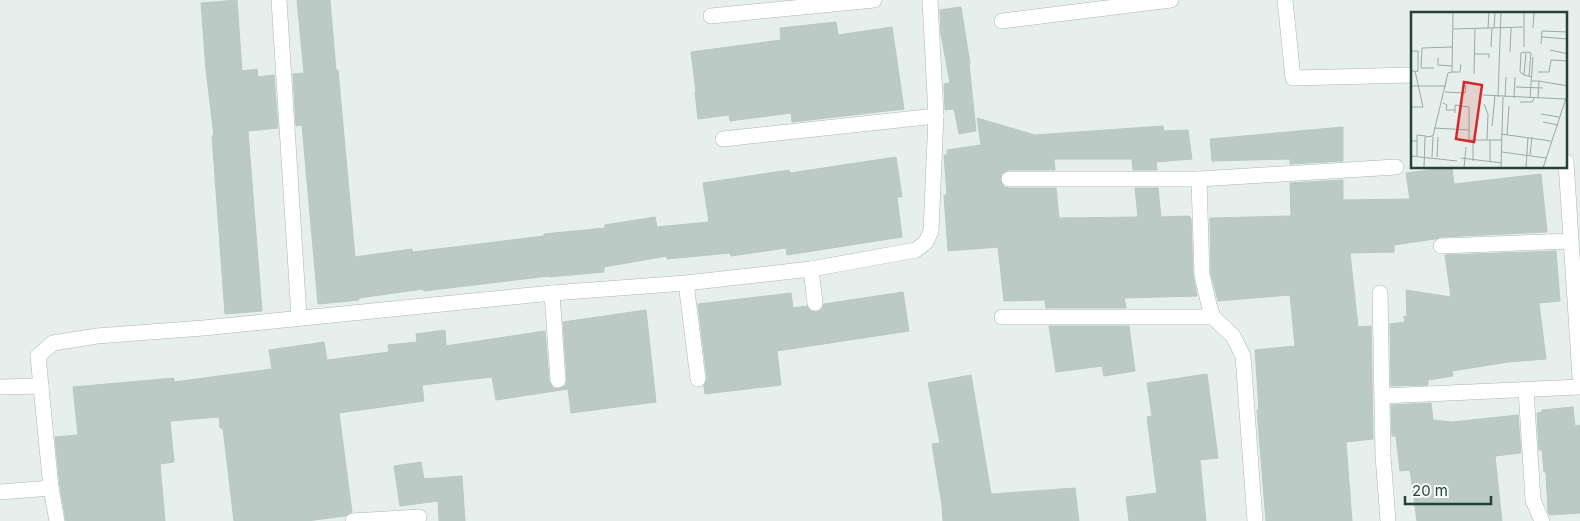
<svg xmlns="http://www.w3.org/2000/svg" width="1580" height="521" font-family="Inter,sans-serif">
<style>
.building{fill:#bbcac4;stroke:#b8c9c2}
.lines{fill:none;stroke-linecap:round;stroke-linejoin:round}
.minor-casing{stroke:#a8b8b2;stroke-width:16}
.minor{stroke:#fff;stroke-width:15}
.inset-road{fill:none;stroke:#98aaa4;stroke-width:1}
.view{fill:#d62828;fill-opacity:0.15;stroke:#d62828;stroke-width:2.5}
.inset-edge{fill:none;stroke:#24423a;stroke-width:2.5}
</style>
<rect width="100%" height="100%" fill="#e6efeb"/>
<g class="building">
<polygon points="237,0 242,71 257,69 258,77 274,75 278,128 248,131 262,311 225,314 212,136 214,136 206,70 201,3"/>
<polygon points="297,0 330,0 336,70 338,70 355,257 412,249 413,252 544,236 544,234 605,228 605,225 655,217 657,227 709,222 703,183 789,170 790,173 896,157 902,197 897,197 902,237 787,255 786,248 731,256 730,253 667,259 667,256 604,267 604,272 549,277 549,276 424,291 423,289 359,298 359,300 318,304 302,125 296,126 293,74 304,73"/>
<polygon points="961,7 970,64 969,64 976,131 959,134 954,109 945,110 944,84 950,83 941,34 940,10"/>
<polygon points="836,22 838,35 892,27 904,109 792,122 791,113 730,121 729,115 698,119 695,92 696,92 691,52 781,40 780,28"/>
<polygon points="977,118 1035,135 1163,126 1164,131 1188,130 1192,159 1156,162 1157,170 1133,170 1132,159 1054,159 1055,170 1009,170 1001,174 1000,179 1004,187 1009,188 1056,188 1059,218 1138,217 1135,188 1158,188 1161,217 1189,216 1190,218 1191,218 1193,275 1197,296 1124,298 1126,308 1046,308 1045,300 1004,301 998,247 948,251 944,195 947,195 944,155 947,155 947,150 981,145"/>
<polygon points="1343,127 1343,161 1290,164 1290,159 1212,161 1210,139"/>
<polygon points="1445,168 1452,168 1454,184 1541,174 1547,232 1441,237 1435,239 1394,245 1394,252 1350,253 1358,327 1371,326 1373,439 1346,442 1352,521 1266,521 1257,410 1259,410 1255,350 1295,346 1290,295 1218,301 1211,274 1210,218 1291,216 1290,183 1343,180 1343,200 1410,199 1406,173"/>
<polygon points="1556,251 1560,301 1539,303 1546,359 1508,362 1452,371 1453,376 1428,380 1428,385 1391,386 1390,324 1405,322 1404,316 1407,317 1406,290 1451,297 1445,255"/>
<polygon points="903,292 909,331 777,351 781,385 705,394 704,386 707,378 698,304 791,293 793,308 807,306 811,311 816,312 821,310 824,304"/>
<polygon points="646,310 656,402 571,413 568,389 496,400 492,377 422,385 424,401 339,413 352,512 345,516 307,521 234,521 223,428 220,428 219,417 170,421 174,462 160,464 165,521 66,521 60,487 55,437 78,435 73,387 174,378 174,382 272,369 269,350 324,342 327,360 389,352 388,345 417,342 416,334 445,330 446,346 545,331 549,381 553,388 559,389 566,385 567,380 563,322"/>
<polygon points="1049,326 1129,326 1135,371 1104,376 1102,366 1056,372"/>
<polygon points="1207,374 1218,458 1200,460 1206,521 1129,521 1126,497 1157,493 1147,417 1152,416 1147,383"/>
<polygon points="971,375 991,494 1075,488 1079,521 943,521 942,505 932,444 940,443 928,383"/>
<polygon points="1431,403 1433,420 1452,422 1518,415 1521,453 1495,456 1502,521 1417,521 1410,470 1400,471 1396,436 1392,436 1391,405"/>
<polygon points="1573,407 1575,426 1580,425 1580,513 1550,515 1548,512 1546,472 1544,472 1542,450 1539,450 1537,413 1542,412 1542,410"/>
<polygon points="421,462 424,479 462,476 465,521 439,521 438,501 400,506 394,466"/>
</g>
<g class="lines">
<g class="minor-casing">
<g id="minor">
<polyline points="279,0 299,317"/>
<polyline points="1285,0 1293,78 1412,75"/>
<polyline points="711,16 874,0"/>
<polyline points="1002,21 1171,0"/>
<polyline points="723,139 936,116"/>
<polyline points="1566,162 1580,377"/>
<polyline points="1009,179 1199,179 1396,167"/>
<polyline points="1199,179 1202,275 1209,305 1213,317 1233,336 1243,356 1255,521"/>
<polyline points="1441,246 1570,241"/>
<polyline points="811,269 815,303"/>
<polyline points="686,283 698,379"/>
<polyline points="552,293 558,380"/>
<polyline points="1380,293 1383,456 1388,521"/>
<polyline points="1002,317 1213,317"/>
<polyline points="0,387 41,386"/>
<polyline points="1526,390 1533,500 1542,521"/>
<polyline points="1382,396 1580,387"/>
<polyline points="0,492 51,488"/>
<polyline points="57,521 51,488 38,356 53,343 97,336 203,328 552,293 686,283 811,269 916,250 926,242 931,231 936,116 930,0"/>
<polyline points="353,521 419,517"/>
</g>
</g>
<use href="#minor" class="minor"/>
</g>
<g transform="translate(1411 12)">
<rect width="156" height="156" fill="#e6efeb"/>
<path class="inset-road" d="M77 16 78 1M83 16 84 1M122 16 123 1M42 17 112 15M131 25 157 27M130 32 131 19 157 20M80 35 81 16M113 35V1M139 38 157 42M0 39H7V59L4 60M99 40 100 16M115 40 113 63 121 65M116 40 120 41 118 64M64 42H78V46M27 46V53L41 54M23 56H10L11 36 41 35M0 59H4L12 95H0M41 60H49L50 52M127 60H138L140 48 157 49M63 62 64 16M113 63 109 60 110 41 115 40M120 69H128L127 86M128 69 157 74M0 74H35M105 75 132 76M34 80 54 81 55 73M72 83 154 87M87 85 90 1M94 85 95 65M103 86 104 65M119 86 122 45M109 90H121L123 86M32 91 36 93 35 98H44M73 92 77 102 76 128M44 101V93L58 95V128H91M130 102 148 105M132 110 147 113M81 114 84 84M23 116 58 118M90 122 140 129M96 123 98 94M79 128V150M0 129H6V144M6 129V123L15 124M91 140 135 146M119 143 121 125M0 144 46 149M21 145 22 125M26 145 27 125M50 146 91 151M62 149V128M13 156 14 125 22 124 37 61 41 60 42 1M53 156 55 135M90 156 92 85M115 156 117 125M132 156 157 80"/>
<path class="view" d="M53 70 71 73 63 130 45 127Z"/>
<rect width="156" height="156" class="inset-edge"/>
</g>
<path d="M1405 496v8h86v-8" fill="none" stroke="#24423a" stroke-width="2.5"/>
<text x="1412" y="496" font-size="15" fill="#24423a" stroke="#f7fbf9" stroke-width="4" paint-order="stroke">20 m</text>
</svg>
